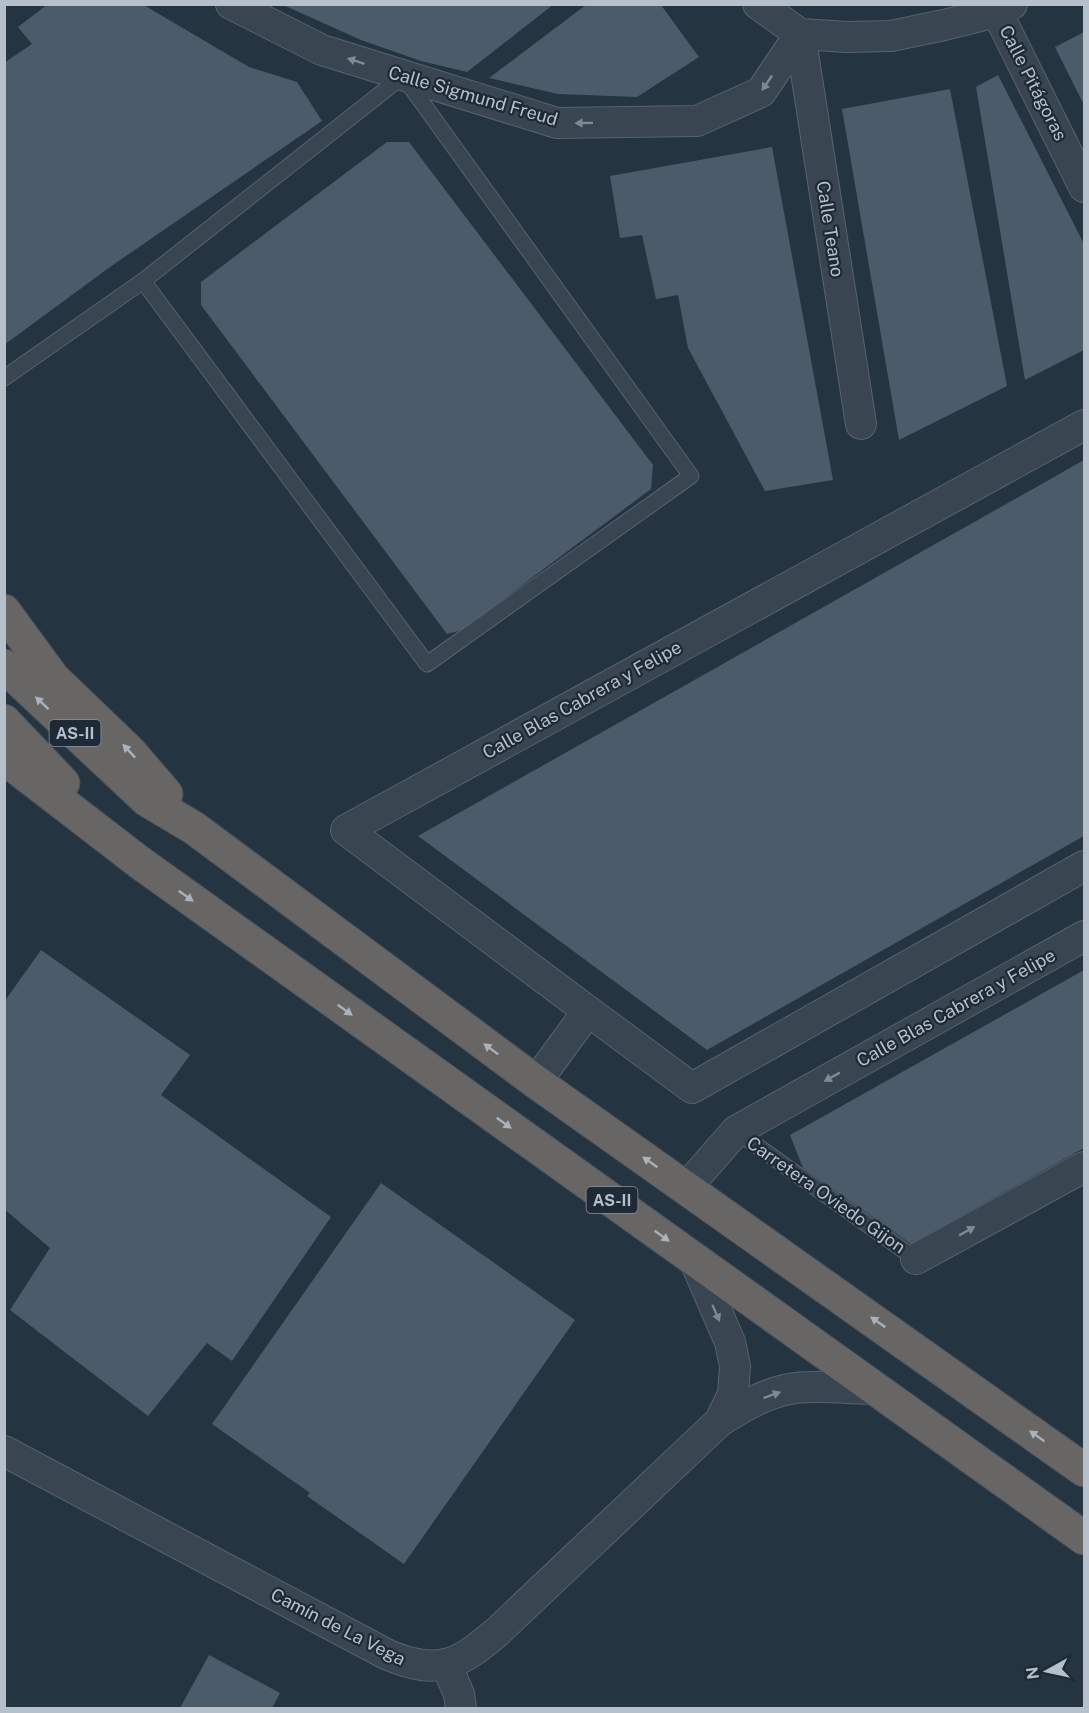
<svg xmlns="http://www.w3.org/2000/svg" width="1089" height="1713" font-family="'Public Sans',sans-serif">
<style>
.building{fill:#4b5b6a}
.lines{fill:none;stroke-linecap:round;stroke-linejoin:round}
.service-casing{stroke:#57636e;stroke-width:17}
.minor-casing{stroke:#57636e;stroke-width:32}
.trunk-casing{stroke:#44505b;stroke-width:35}
.service{stroke:#394551;stroke-width:15}
.minor{stroke:#394551;stroke-width:30}
.trunk{stroke:#676664;stroke-width:33}
.oneway{fill:#7e8994}
.oneway2{fill:#aab2bc}
.labels{text-anchor:middle;stroke-width:4.5;stroke-linejoin:round;paint-order:stroke}
.shield{fill:#1e2a36;stroke:#88939e;stroke-width:1.5}
.shield-label{font-size:16px;font-weight:bold;fill:#b6c0cb}
.street-label{font-size:18px;fill:#b6c0cb;stroke:#1e2a36}
</style>
<rect width="100%" height="100%" fill="#253441"/>
<g class="building">
<polygon points="48,4 142,4 249,67 297,82 322,121 110,267 4,345 4,63 32,44 18,27"/>
<polygon points="281,4 554,4 467,72 421,61 361,40"/>
<polygon points="586,5 661,5 699,57 637,97 558,94 489,78"/>
<polygon points="1084,32 1084,105 1055,47"/>
<polygon points="998,75 1084,244 1084,350 1025,380 976,87"/>
<polygon points="950,89 1007,386 899,440 842,109"/>
<polygon points="387,142 409,142 653,465 651,489 462,630 447,634 201,305 201,282"/>
<polygon points="772,147 833,480 765,491 688,348 678,295 656,299 642,235 620,238 610,176"/>
<polygon points="1084,460 1084,836 707,1050 418,836"/>
<polygon points="41,950 190,1055 161,1095 331,1217 232,1361 207,1343 148,1416 10,1310 50,1248 4,1209 4,1002"/>
<polygon points="1084,970 1084,1148 911,1244 803,1168 790,1135"/>
<polygon points="381,1183 575,1320 404,1564 307,1496 310,1493 212,1424"/>
<polygon points="209,1655 280,1693 272,1708 180,1708"/>
</g>
<g class="lines">
<g class="service-casing">
<g id="service">
<polyline points="4,378 143,281 403,76 691,476 427,664 143,281"/>
<polyline points="736,1131 916,1259"/>
</g>
</g>
<g class="minor-casing">
<g id="minor">
<polyline points="231,4 322,50 557,123 697,121 761,92 800,34"/>
<polyline points="758,4 800,34 847,37 891,36 944,25 997,12 1012,4"/>
<polyline points="997,12 1084,187"/>
<polyline points="800,34 861,424"/>
<polyline points="588,1011 346,830 1084,425"/>
<polyline points="536,1082 588,1011 692,1088 1084,866"/>
<polyline points="686,1188 736,1131 1084,936"/>
<polyline points="694,1259 730,1342 735,1366 733,1394 720,1421"/>
<polyline points="916,1259 1084,1167"/>
<path d="M4 1451 388 1655C439 1676 458 1665 497 1632L720 1421C743 1407 768 1391 796 1388 822 1385 850 1389 876 1389"/>
<polyline points="446,1664 459,1694 461,1708"/>
</g>
</g>
<g class="trunk-casing">
<g id="trunk">
<polyline points="4,611 53,678 130,752 166,794"/>
<polyline points="4,666 147,800 194,828 536,1082 1084,1470"/>
<polyline points="4,721 63,783"/>
<polyline points="4,758 139,862 1084,1538"/>
</g>
</g>
<use href="#service" class="service"/>
<use href="#minor" class="minor"/>
<use href="#trunk" class="trunk"/>
</g>
<defs><path id="oneway-solid" d="M-6-.8H1V-3.2L6.5 0L1 3.2V.8H-6Z" transform="scale(1.5)"/></defs>
<g class="oneway">
<use href="#oneway-solid" transform="translate(356 61) rotate(-162)"/>
<use href="#oneway-solid" transform="translate(767 83) rotate(124)"/>
<use href="#oneway-solid" transform="translate(584 123) rotate(179)"/>
<use href="#oneway-solid" transform="translate(832 1077) rotate(151)"/>
<use href="#oneway-solid" transform="translate(967 1231) rotate(-29)"/>
<use href="#oneway-solid" transform="translate(716 1313) rotate(66)"/>
<use href="#oneway-solid" transform="translate(772 1395) rotate(-20)"/>
</g>
<g class="oneway2">
<use href="#oneway-solid" transform="translate(42 703) rotate(-137)"/>
<use href="#oneway-solid" transform="translate(129 751) rotate(-133)"/>
<use href="#oneway-solid" transform="translate(186 896) rotate(36)"/>
<use href="#oneway-solid" transform="translate(345 1010) rotate(36)"/>
<use href="#oneway-solid" transform="translate(491 1049) rotate(-143)"/>
<use href="#oneway-solid" transform="translate(504 1123) rotate(36)"/>
<use href="#oneway-solid" transform="translate(650 1162) rotate(-145)"/>
<use href="#oneway-solid" transform="translate(662 1236) rotate(36)"/>
<use href="#oneway-solid" transform="translate(878 1322) rotate(-145)"/>
<use href="#oneway-solid" transform="translate(1037 1436) rotate(-145)"/>
</g>
<g class="labels">
<g class="shield">
<rect x="49.5" y="720" width="51" height="26" rx="4.5"/>
<rect x="586.5" y="1187" width="51" height="26" rx="4.5"/>
</g>
<g class="shield-label">
<text x="75" y="739">AS-II</text>
<text x="612" y="1206">AS-II</text>
</g>
<g class="street-label">
<text transform="translate(1033 83) rotate(63)" y="6">Calle Pitágoras</text>
<text transform="translate(473 96) rotate(16)" y="6">Calle Sigmund Freud</text>
<text transform="translate(830 229) rotate(81)" y="6">Calle Teano</text>
<text transform="translate(582 700) rotate(-29)" y="6">Calle Blas Cabrera y Felipe</text>
<text transform="translate(956 1008) rotate(-29)" y="6">Calle Blas Cabrera y Felipe</text>
<text transform="translate(826 1195) rotate(35)" y="6">Carretera Oviedo Gijon</text>
<text transform="translate(338 1627) rotate(27)" y="6">Camín de La Vega</text>
</g>
</g>
<rect width="1089" height="1713" fill="none" stroke="#b6c0cb" stroke-width="12"/>
<g transform="translate(1047 1671) rotate(262)" stroke="#1e2a36" stroke-width="4.5" paint-order="stroke">
<path d="M0-4.5L10 22L0 15L-10 22Z" fill="#b6c0cb"/>
<text y="-9" font-size="16" font-weight="bold" text-anchor="middle" fill="#b6c0cb">N</text>
</g>
</svg>
